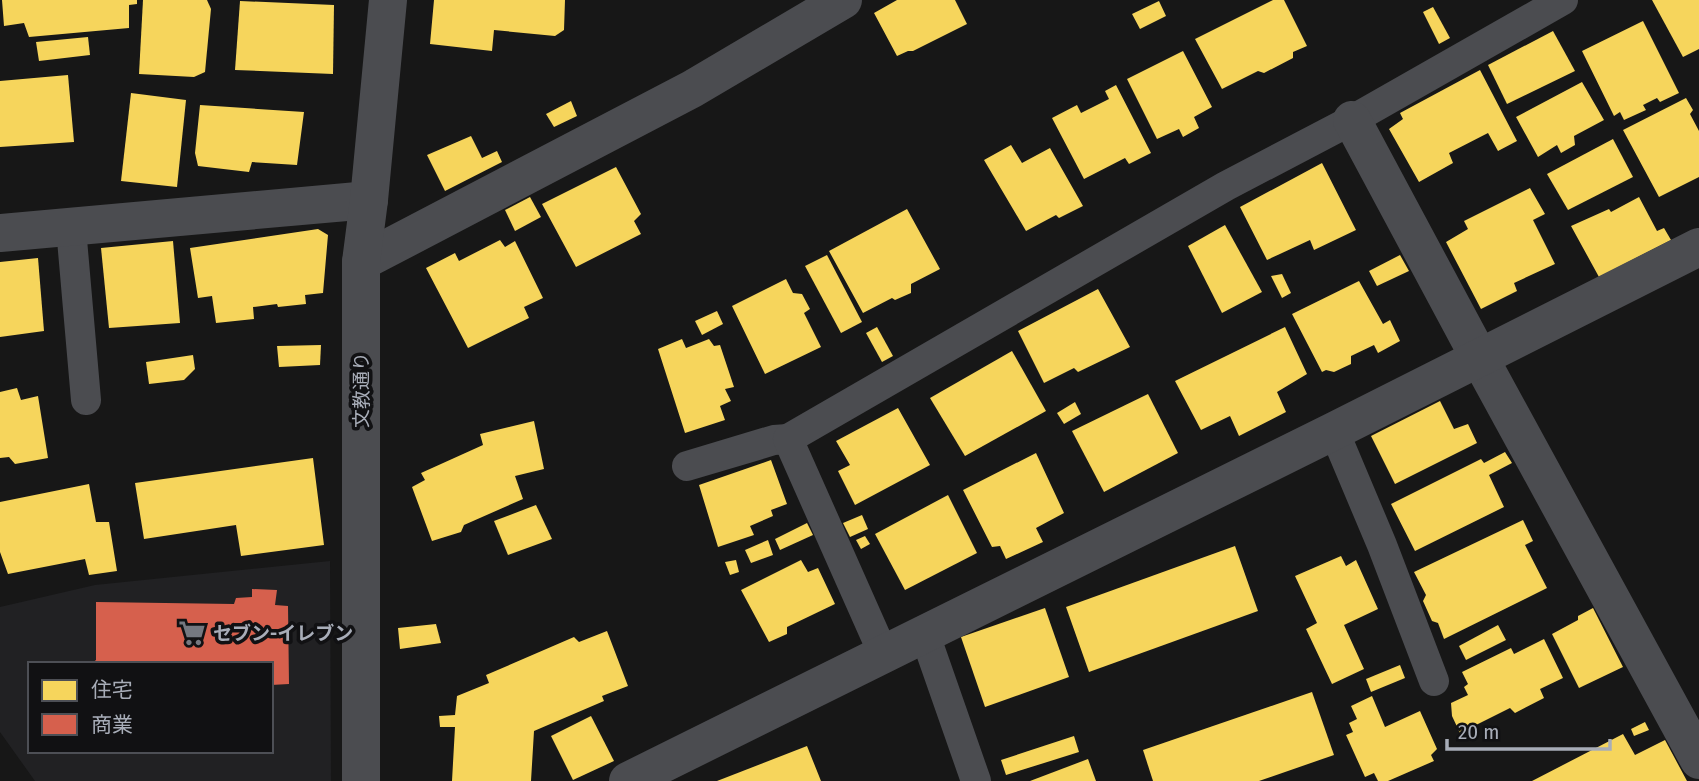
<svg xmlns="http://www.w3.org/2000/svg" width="1699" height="781" font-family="'Fira Sans Condensed','Noto Sans JP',sans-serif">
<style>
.built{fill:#212123;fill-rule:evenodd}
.homes{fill:#f6d55c}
.shops{fill:#d6604d}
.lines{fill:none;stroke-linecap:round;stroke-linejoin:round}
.service{stroke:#4b4c50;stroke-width:30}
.minor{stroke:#4b4c50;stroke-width:38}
.tertiary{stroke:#4b4c50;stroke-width:38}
.labels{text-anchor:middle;stroke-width:7;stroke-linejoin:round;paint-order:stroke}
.street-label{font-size:19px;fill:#a8adb8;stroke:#111113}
.poi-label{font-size:19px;font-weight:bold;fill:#a8adb8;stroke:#111113;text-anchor:start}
</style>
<rect width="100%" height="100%" fill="#171717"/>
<path class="built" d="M330 561 331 781H35L0 732V607L95 585ZM30 664H271V751H30Z"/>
<g class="homes">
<polygon points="2,0 137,0 137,4 129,5 129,28 29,37 24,23 4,26"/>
<polygon points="143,0 207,0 211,9 205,72 194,77 139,74"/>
<polygon points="434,0 565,0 564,30 555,36 494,30 492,51 430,44"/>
<polygon points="897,0 955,0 967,24 913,51 908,51 897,56 874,13"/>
<polygon points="1273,0 1284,0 1307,46 1293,52 1293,58 1264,73 1258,71 1222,89 1195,39"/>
<polygon points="1652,0 1699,0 1699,49 1683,57"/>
<polygon points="240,1 334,5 333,74 235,70"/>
<polygon points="1159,1 1166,16 1140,29 1132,14"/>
<polygon points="1433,7 1450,38 1439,44 1423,12"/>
<polygon points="1643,21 1679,93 1660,102 1657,98 1643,105 1646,110 1624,120 1620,112 1614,116 1582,51"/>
<polygon points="1553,31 1575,71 1507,104 1488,65"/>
<polygon points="88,37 90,55 39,61 36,42"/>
<polygon points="1183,51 1212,107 1194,117 1199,128 1183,137 1179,129 1157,139 1127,79"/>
<polygon points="1480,70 1517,141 1498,151 1488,133 1449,153 1453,163 1419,182 1389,129 1403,119 1400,113"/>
<polygon points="68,75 74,142 0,147 0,81"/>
<polygon points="1582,82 1604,120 1574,136 1575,145 1561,153 1557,145 1538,157 1516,117"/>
<polygon points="1116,85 1151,153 1129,164 1125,158 1084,179 1052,118 1077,105 1081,113 1109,99 1105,91"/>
<polygon points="131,93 186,100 177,187 121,181"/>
<polygon points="1686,98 1693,110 1690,114 1699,131 1699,177 1659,197 1623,130"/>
<polygon points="571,101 577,116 554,127 546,114"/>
<polygon points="200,105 304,112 297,165 252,162 249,172 198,166 195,153"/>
<polygon points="471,136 482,158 497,151 502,162 445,191 427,155"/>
<polygon points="1613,139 1633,177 1568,210 1547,174"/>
<polygon points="1011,145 1022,163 1050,148 1083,206 1059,218 1056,215 1026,231 984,160"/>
<polygon points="1322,163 1356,230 1314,250 1310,240 1267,260 1240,207"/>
<polygon points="616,167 641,214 634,221 641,234 576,267 542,204"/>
<polygon points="1530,188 1545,214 1533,220 1555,264 1514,283 1517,291 1481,309 1446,242 1468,229 1464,221"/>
<polygon points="530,197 541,217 515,231 505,210"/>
<polygon points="1639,197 1657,231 1664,228 1671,240 1599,277 1571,226 1609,209 1611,212"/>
<polygon points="907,209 940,269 911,284 911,293 895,300 892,298 863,313 829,251"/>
<polygon points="1225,225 1262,292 1222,313 1188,246"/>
<polygon points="318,229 328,235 323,293 305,295 306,304 278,307 277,304 253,307 254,319 216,323 212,296 198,298 190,248"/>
<polygon points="500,240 505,247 515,241 543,298 524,307 529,318 468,348 426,268 455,253 459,261"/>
<polygon points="173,241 180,323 109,328 101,248"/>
<polygon points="827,255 862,322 841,333 805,266"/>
<polygon points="1400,255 1409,271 1377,286 1369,271"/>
<polygon points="38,258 44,331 0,337 0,262"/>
<polygon points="1282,274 1291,293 1282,298 1271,276"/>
<polygon points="786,279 793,293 802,294 810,309 804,313 821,347 765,374 732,306"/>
<polygon points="1359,281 1383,324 1390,320 1400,341 1378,353 1374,345 1351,356 1351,364 1334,372 1326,370 1322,372 1292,314"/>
<polygon points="1098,289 1130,347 1078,372 1074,368 1044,383 1018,331"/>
<polygon points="717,311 723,324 702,335 695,321"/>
<polygon points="877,327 893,356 882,362 866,333"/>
<polygon points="1285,327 1307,374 1277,392 1286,412 1239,436 1230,416 1201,430 1175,381"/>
<polygon points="682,339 686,348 709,339 714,346 720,345 734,387 725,389 731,401 720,406 725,420 685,433 658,349"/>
<polygon points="321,345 320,365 279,367 277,346"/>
<polygon points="1012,351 1046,411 965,456 930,398"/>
<polygon points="193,355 195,369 184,380 149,384 146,362"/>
<polygon points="17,388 21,400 38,396 48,458 15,464 9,457 0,458 0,392"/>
<polygon points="1148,394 1178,453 1104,492 1072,431"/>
<polygon points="1440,401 1454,429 1468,424 1477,443 1395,484 1371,436"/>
<polygon points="1075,402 1081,414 1064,424 1057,413"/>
<polygon points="898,408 930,465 855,505 838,471 850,465 836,441"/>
<polygon points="534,421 544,469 515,476 523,499 464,525 461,532 432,541 412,487 425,480 421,473 483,445 480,434"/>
<polygon points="1505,452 1512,463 1489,475 1504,507 1415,551 1391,504 1481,459 1484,463"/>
<polygon points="1036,453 1064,513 1036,528 1043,542 1006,559 1000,546 992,547 963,490"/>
<polygon points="313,458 324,545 241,556 236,525 144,539 135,483"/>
<polygon points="771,460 787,504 771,510 773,516 750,526 754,535 718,547 699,485"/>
<polygon points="89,484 96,522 109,522 117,571 89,575 85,559 8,574 0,552 0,502"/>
<polygon points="948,495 977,553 905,590 875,534"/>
<polygon points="536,505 552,539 508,555 494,521"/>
<polygon points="862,515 868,529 850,537 843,523"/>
<polygon points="1523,520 1533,541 1525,545 1547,588 1444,639 1438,623 1432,621 1423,601 1426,595 1414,572"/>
<polygon points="807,523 813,535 780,550 775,539"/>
<polygon points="865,536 870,544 861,549 856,540"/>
<polygon points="768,540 773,555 751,563 745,550"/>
<polygon points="1235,546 1258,611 1089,672 1066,607"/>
<polygon points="1341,556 1346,566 1356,560 1378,609 1344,625 1364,669 1332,684 1306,629 1317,623 1295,576"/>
<polygon points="736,560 739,572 730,575 725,562"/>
<polygon points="801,560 808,572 818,568 835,604 787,627 787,634 769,642 741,590"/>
<polygon points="1045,608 1069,677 985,707 961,637"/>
<polygon points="1593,608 1623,667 1579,688 1552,634 1578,620 1578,616"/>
<polygon points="436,624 441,643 400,649 398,628"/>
<polygon points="1498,625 1506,640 1466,660 1459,646"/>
<polygon points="607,631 628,686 602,696 604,701 534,731 531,781 452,781 455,727 440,727 439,716 455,715 457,696 489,683 486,675 574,637 579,642"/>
<polygon points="1544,639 1563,678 1540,689 1544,698 1515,713 1510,708 1460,733 1452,716 1451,703 1468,695 1464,687 1468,684 1462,672 1511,648 1514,654"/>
<polygon points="1400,665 1405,678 1371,692 1366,679"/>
<polygon points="1312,692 1334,755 1259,781 1153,781 1143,750"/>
<polygon points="1372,696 1385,727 1420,711 1437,749 1431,755 1434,761 1388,781 1378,781 1374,773 1365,777 1346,735 1353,732 1349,723 1357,719 1351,706"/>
<polygon points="591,716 614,761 573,780 551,736"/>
<polygon points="1645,722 1649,730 1634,736 1631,729"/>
<polygon points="1623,734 1635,755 1665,740 1687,781 1532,781"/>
<polygon points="1074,736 1079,752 1006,775 1001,760"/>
<polygon points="807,746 821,781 717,781"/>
<polygon points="1088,759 1096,781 1030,781"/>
</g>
<polygon class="shops" points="252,589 277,590 275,605 288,606 289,684 271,685 271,664 91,664 96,660 96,602 234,604 236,598 252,597"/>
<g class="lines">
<g class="service">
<polyline points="71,228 86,400"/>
<polyline points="1334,431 1382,545 1434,681"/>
<polyline points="687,466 774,440 788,439"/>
<polyline points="925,635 976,781"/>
<polyline points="883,653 788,439 1226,186 1352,120 1563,0"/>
</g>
<g class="minor">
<polyline points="1352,120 1479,357 1699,760"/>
<polyline points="0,233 369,200"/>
<polyline points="361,262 692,89 843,0"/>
<polyline points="628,781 1334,431 1699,247"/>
</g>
<polyline class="tertiary" points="361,781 361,262 369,200 388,0"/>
</g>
<defs>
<g id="supermarket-bare" transform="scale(2.1)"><path d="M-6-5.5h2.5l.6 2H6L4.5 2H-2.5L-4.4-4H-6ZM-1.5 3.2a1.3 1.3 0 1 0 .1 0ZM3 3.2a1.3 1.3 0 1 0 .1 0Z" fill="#757880" stroke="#111113" stroke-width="2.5" paint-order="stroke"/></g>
</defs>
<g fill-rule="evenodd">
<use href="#supermarket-bare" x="192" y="633"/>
</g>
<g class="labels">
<g class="street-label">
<text transform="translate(361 390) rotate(-90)" y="7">文教通り</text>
</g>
<g class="poi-label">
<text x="213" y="640">セブン-イレブン</text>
</g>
</g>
<rect x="28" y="662" width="245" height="91" fill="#111113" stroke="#4d4f55" stroke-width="2"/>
<rect x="42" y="680" width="35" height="21" fill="#f6d55c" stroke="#4d4f55" stroke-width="2"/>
<text x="91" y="697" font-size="21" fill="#a8adb8">住宅</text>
<rect x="42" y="714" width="35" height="21" fill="#d6604d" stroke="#4d4f55" stroke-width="2"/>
<text x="91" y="732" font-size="21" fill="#a8adb8">商業</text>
<path d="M1447 739v10h163v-10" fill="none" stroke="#a8adb8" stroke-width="3.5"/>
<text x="1458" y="739" font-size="21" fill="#a8adb8" stroke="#111113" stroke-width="5" paint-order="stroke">20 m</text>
</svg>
